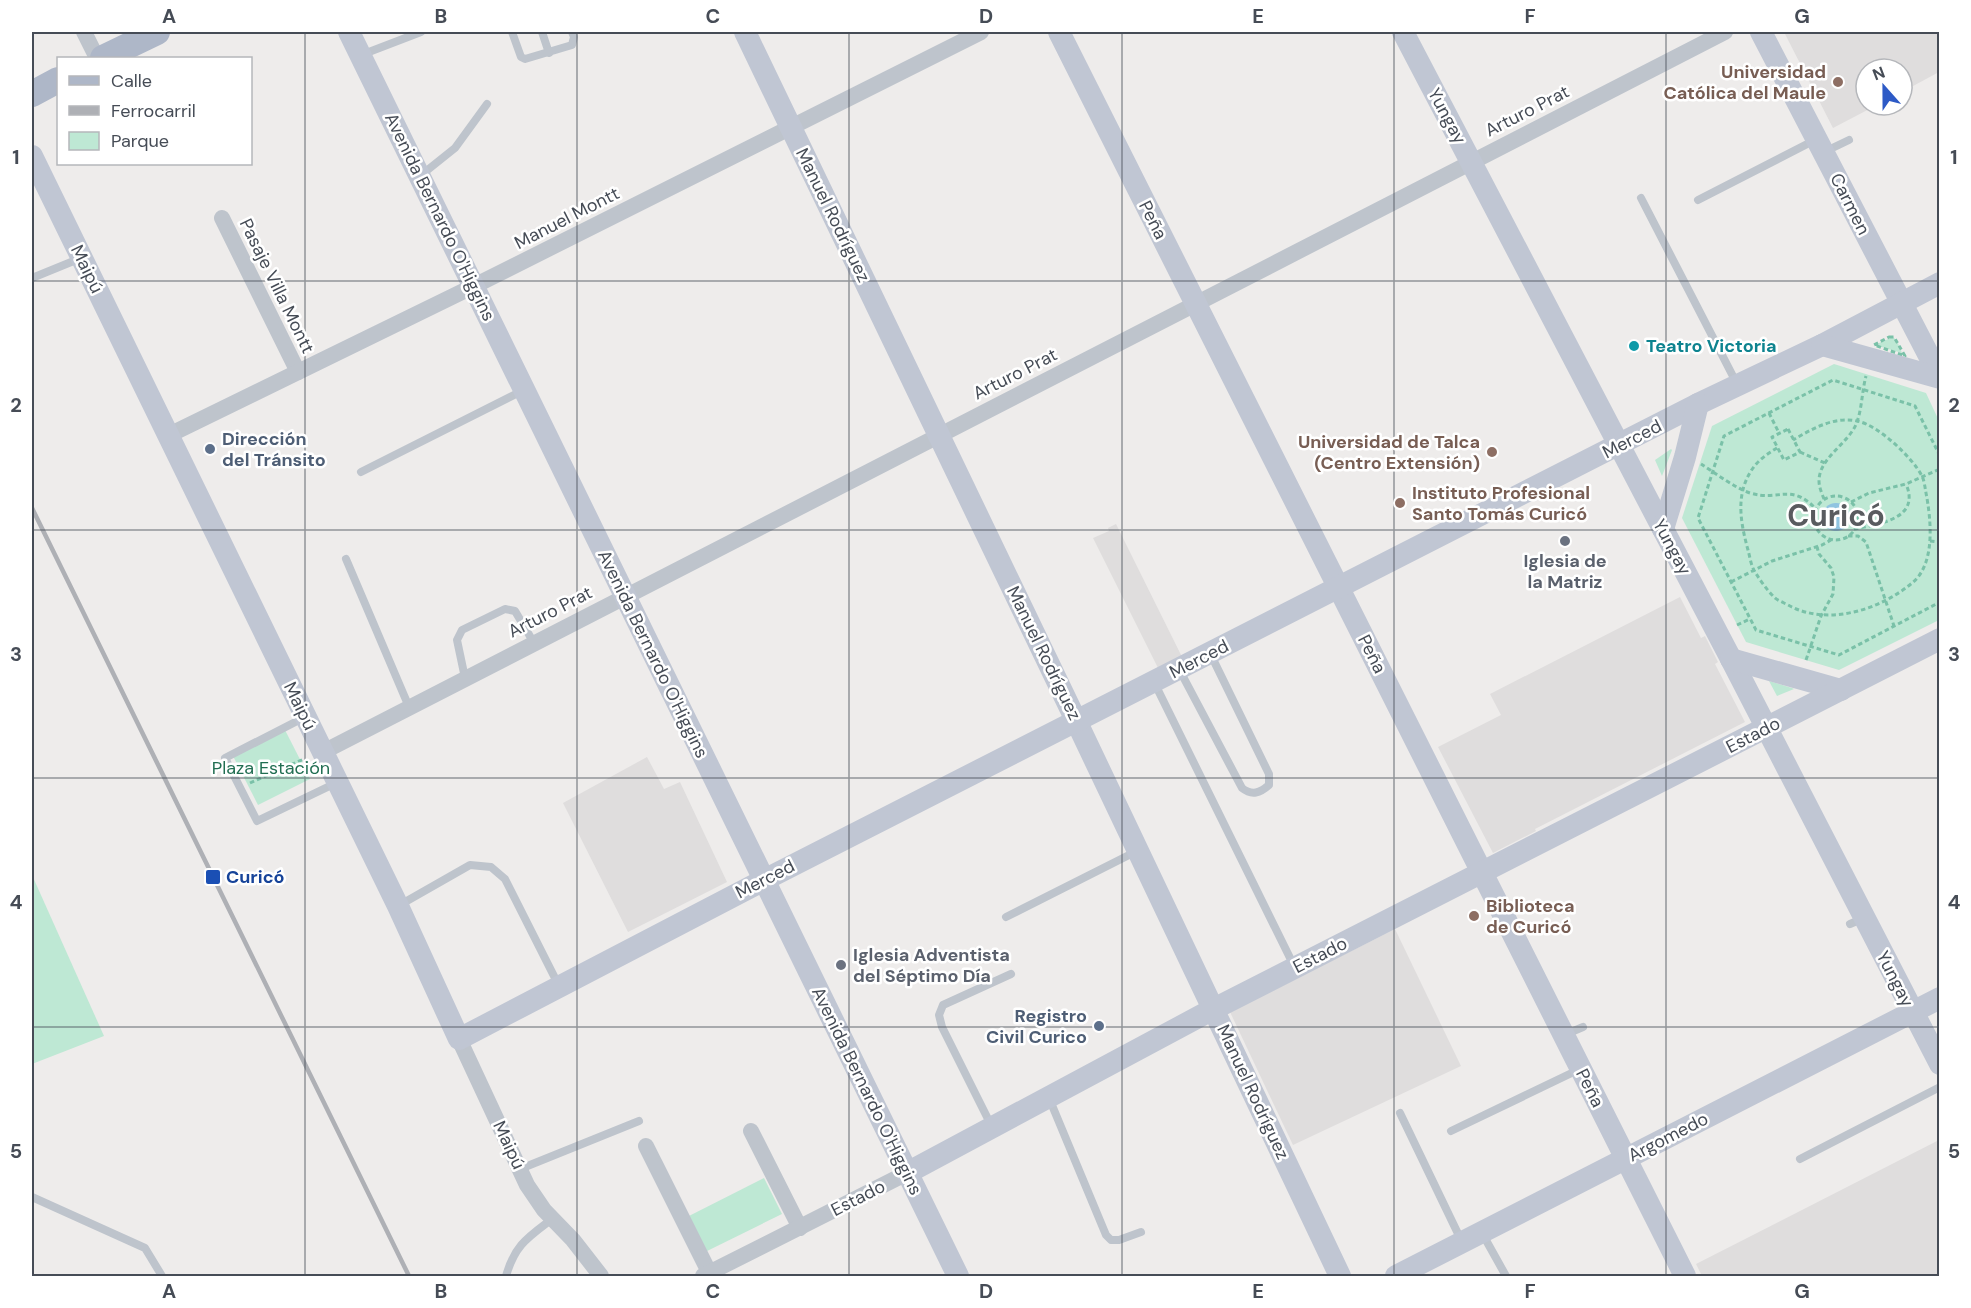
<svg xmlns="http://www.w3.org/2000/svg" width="1971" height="1308" font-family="'DM Sans',sans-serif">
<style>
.education{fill:#dfdddd}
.green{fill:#bee8d4}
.water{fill:#90c4e0}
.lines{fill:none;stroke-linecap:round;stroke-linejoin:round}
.path{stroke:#7ac1a8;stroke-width:3;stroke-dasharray:4.5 3;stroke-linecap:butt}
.lane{stroke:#bec4cc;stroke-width:8}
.street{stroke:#bec4cc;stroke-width:16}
.secondary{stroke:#c0c6d3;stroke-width:22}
.primary{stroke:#aeb7c8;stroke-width:26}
.rail{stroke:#aeb0b5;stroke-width:4.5}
.grid{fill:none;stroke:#464c56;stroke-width:1.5;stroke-opacity:0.55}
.education-dot{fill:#8d6e63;stroke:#fff;stroke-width:2}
.culture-dot{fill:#0f9aa8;stroke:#fff;stroke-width:2}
.service-dot{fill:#5c6f8a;stroke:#fff;stroke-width:2}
.worship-dot{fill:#6b7280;stroke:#fff;stroke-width:2}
.transit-dot{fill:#1a4fb4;stroke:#fff;stroke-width:2}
.labels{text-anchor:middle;stroke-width:5;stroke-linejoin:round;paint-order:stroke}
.education-label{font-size:18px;font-weight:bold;fill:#785e54;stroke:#fff;text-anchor:end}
.street-label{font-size:18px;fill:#464c56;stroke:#fff}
.culture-label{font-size:18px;font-weight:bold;fill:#0d838f;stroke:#fff;text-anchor:start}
.service-label{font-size:18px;font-weight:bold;fill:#4e5e75;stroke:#fff;text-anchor:start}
.worship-label{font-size:18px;font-weight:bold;fill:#5b616d;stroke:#fff}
.park-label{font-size:18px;fill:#216e52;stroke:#fff}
.transit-label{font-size:18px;font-weight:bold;fill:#164399;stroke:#fff;text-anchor:start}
.town-label{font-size:30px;font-weight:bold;fill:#595b5f;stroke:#fff}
.neatline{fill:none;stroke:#464c56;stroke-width:2}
.grid-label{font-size:20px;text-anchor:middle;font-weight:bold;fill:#464c56}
</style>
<rect width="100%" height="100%" fill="#eeeceb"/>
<g class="education">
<polygon points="1784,32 1939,32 1939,72 1902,92 1902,69 1866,69 1866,105 1877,105 1833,128"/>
<polygon points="1116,524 1183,659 1159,670 1093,538 1109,531 1108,528"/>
<polygon points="1680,597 1701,638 1705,636 1718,662 1715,664 1745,722 1535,829 1536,831 1493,853 1438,747 1501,715 1490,694"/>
<polygon points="647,757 664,789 680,782 727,882 628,932 563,803"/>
<polygon points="1395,929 1461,1066 1293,1145 1230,1012"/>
<polygon points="1939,1140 1939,1276 1702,1276 1696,1264"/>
</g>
<g class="green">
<polygon points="1893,337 1897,341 1902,353 1878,346 1879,343"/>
<polygon points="1834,364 1926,393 1939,421 1939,620 1839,670 1746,642 1682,518 1712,426"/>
<polygon points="1671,449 1672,450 1662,476 1655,460"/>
<polygon points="1769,681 1792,688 1794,689 1777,696"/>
<polygon points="285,730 310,779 258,805 233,756"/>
<polygon points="32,875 104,1036 32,1064"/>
<polygon points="764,1178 782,1214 703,1253 685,1218"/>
</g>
<circle class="water" cx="1836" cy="517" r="14"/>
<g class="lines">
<g class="path">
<polygon points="1889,337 1894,337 1905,356 1874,345"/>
<polyline points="1769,413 1779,433"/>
<polygon points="1788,429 1800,452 1784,460 1772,437"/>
<path d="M1777 448C1767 454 1757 461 1751 471 1735 496 1741 524 1748 550 1750 557 1751 566 1755 572 1760 580 1767 590 1774 597 1778 601 1785 603 1790 606 1828 626 1880 610 1912 583 1936 564 1931 519 1926 493 1925 487 1924 480 1922 476 1912 457 1878 425 1857 421 1834 416 1812 429 1793 440"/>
<polyline points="1800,452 1825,463"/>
<polyline points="1940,456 1915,406 1833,380 1724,436 1698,518 1756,630 1839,655 1940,602"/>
<path d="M1701 464C1715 473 1735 488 1750 493 1780 502 1790 482 1816 509"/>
<circle cx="1836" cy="518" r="22"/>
<path d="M1824 499C1822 494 1819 487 1819 481 1819 457 1849 444 1857 422 1862 408 1862 391 1866 376"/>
<polyline points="1851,502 1869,493 1906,484 1940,469"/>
<path d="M1854 529C1879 524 1921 519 1906 484"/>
<polyline points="1848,536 1858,536 1866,542 1894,626"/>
<polyline points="1930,541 1940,542"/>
<polyline points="1731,582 1772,561 1822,545 1831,540"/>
<polyline points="1737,625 1750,619"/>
<polyline points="1806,660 1821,616 1833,594 1834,577 1831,568 1819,554 1817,547"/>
<polyline points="250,783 304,759"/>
</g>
<g class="lane">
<polyline points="512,32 521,57 525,59 572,45 574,37 572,32"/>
<polyline points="542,32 549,53"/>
<polyline points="361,55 421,32"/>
<polyline points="1824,152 1849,140"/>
<polyline points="420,176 455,148 487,104"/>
<polyline points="1641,198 1737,384"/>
<polyline points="1698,200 1815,140"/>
<polyline points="32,278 81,258"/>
<polyline points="361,472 524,390"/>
<polyline points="346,559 409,707"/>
<path d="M1179 669 1242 788C1252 796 1260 793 1269 785V774L1210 653"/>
<polyline points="465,678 457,640 462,630 505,609 515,611 534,643"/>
<polyline points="1154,682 1294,966"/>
<polyline points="305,717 225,758 257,821 336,783"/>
<polyline points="398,906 470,865 491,867 505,879 559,986"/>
<polyline points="1006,917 1137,851"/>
<polyline points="1850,924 1864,918"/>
<polyline points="1564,1035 1583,1027"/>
<polyline points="1049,1098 1106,1235 1111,1240 1119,1240 1141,1232"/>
<polyline points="1400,1113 1462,1242"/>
<polyline points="992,1127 942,1027 939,1015 943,1005 1011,974"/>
<polyline points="1451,1131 1580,1069"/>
<polyline points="1800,1159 1940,1087"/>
<polyline points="520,1169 639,1121"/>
<polyline points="32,1197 145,1248 162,1276"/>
<polyline points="1482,1233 1506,1276"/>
<path d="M506 1276C515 1245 527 1238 552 1219"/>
</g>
<g class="street">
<polyline points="84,32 97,58"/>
<polyline points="222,218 298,372"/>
<polyline points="169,435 474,286 981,32"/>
<polyline points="323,752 1725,32"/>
<polyline points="459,1039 527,1185 544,1210 573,1240 601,1276"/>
<polyline points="751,1131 800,1228"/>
<polyline points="646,1146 711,1276"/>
<polyline points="703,1276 907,1173"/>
</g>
<g class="secondary">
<polyline points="349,32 958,1276"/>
<polyline points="745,32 1071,710 1340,1276"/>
<polyline points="1059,32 1685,1276"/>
<polyline points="1403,32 1731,659 1940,1064"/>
<polyline points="1761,32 1940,377"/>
<polyline points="32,156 398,906 459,1039 764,880 1698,404 1822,345 1940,283"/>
<polyline points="1822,345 1940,378"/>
<polyline points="1663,529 1685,457 1698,404"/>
<polyline points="1731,659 1841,690"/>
<polyline points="907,1173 1204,1014 1940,639"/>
<polyline points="1396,1276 1940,998"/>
</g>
<g class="primary">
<polyline points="103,58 157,32"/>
<polyline points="32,94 58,80"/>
</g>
<polyline class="rail" points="32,508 409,1276"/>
</g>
<path class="grid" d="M305 32V1276M577 32V1276M849 32V1276M1122 32V1276M1394 32V1276M1666 32V1276M32 281H1940M32 530H1940M32 778H1940M32 1027H1940"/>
<g class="education-dot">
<circle cx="1838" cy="82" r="6"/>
<circle cx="1492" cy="452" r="6"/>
<circle cx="1400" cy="503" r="6"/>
<circle cx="1474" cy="916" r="6"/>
</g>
<circle class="culture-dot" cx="1634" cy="346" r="6"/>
<g class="service-dot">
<circle cx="210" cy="449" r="6"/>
<circle cx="1099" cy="1026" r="6"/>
</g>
<g class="worship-dot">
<circle cx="1565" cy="541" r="6"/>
<circle cx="841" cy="965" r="6"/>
</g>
<rect class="transit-dot" x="205" y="869" width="16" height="16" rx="3"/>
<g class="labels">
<g class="education-label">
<text x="1826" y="78">Universidad<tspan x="1826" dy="21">Católica del Maule</tspan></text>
<text x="1480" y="448">Universidad de Talca<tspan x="1480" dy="21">(Centro Extensión)</tspan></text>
<text x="1412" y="499" text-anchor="start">Instituto Profesional<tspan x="1412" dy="21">Santo Tomás Curicó</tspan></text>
<text x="1486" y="912" text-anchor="start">Biblioteca<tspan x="1486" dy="21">de Curicó</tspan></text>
</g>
<g class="street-label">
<text transform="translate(1527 111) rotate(-27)" y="6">Arturo Prat</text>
<text transform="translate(1447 116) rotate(62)" y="6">Yungay</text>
<text transform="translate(1850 204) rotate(63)" y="6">Carmen</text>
<text transform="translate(833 215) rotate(64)" y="6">Manuel Rodríguez</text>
<text transform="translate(440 217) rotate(64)" y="6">Avenida Bernardo O'Higgins</text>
<text transform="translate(567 218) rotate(-27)" y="6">Manuel Montt</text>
<text transform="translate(1153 220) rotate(63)" y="6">Peña</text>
<text transform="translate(87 269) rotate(64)" y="6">Maipú</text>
<text transform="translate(277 286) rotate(64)" y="6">Pasaje Villa Montt</text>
<text transform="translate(1015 374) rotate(-27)" y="6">Arturo Prat</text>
<text transform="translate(1632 439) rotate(-27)" y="6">Merced</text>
<text transform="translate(1672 547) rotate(62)" y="6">Yungay</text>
<text transform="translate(550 612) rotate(-27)" y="6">Arturo Prat</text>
<text transform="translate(1044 653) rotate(64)" y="6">Manuel Rodríguez</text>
<text transform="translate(653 654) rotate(64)" y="6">Avenida Bernardo O'Higgins</text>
<text transform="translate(1372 654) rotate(63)" y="6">Peña</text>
<text transform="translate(1199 659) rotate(-27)" y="6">Merced</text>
<text transform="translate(300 706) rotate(64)" y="6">Maipú</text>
<text transform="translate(1753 735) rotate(-27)" y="6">Estado</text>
<text transform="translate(765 879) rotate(-27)" y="6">Merced</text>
<text transform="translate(1320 955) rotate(-27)" y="6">Estado</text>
<text transform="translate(1895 979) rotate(63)" y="6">Yungay</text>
<text transform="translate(1590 1088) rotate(63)" y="6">Peña</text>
<text transform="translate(867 1091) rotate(64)" y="6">Avenida Bernardo O'Higgins</text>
<text transform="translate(1253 1092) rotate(65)" y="6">Manuel Rodríguez</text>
<text transform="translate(1668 1137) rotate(-27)" y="6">Argomedo</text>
<text transform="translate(509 1145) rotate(65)" y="6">Maipú</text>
<text transform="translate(858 1198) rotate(-27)" y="6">Estado</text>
</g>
<g class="culture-label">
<text x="1646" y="352">Teatro Victoria</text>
</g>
<g class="service-label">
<text x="222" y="445">Dirección<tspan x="222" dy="21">del Tránsito</tspan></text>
<text x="1087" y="1022" text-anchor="end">Registro<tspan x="1087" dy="21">Civil Curico</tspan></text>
</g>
<g class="worship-label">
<text x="1565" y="567">Iglesia de<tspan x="1565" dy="21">la Matriz</tspan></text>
<text x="853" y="961" text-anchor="start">Iglesia Adventista<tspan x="853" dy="21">del Séptimo Día</tspan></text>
</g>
<g class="park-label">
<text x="271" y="774">Plaza Estación</text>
</g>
<g class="transit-label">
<text x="226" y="883">Curicó</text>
</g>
<g class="town-label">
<text x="1836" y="526">Curicó</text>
</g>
</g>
<rect width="1971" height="1308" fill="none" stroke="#ffffff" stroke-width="66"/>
<rect x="57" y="57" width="195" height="108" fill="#ffffff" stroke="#b5b7bb" stroke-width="1.5"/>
<rect x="69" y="76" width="30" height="9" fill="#aeb7c8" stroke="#b5b7bb" stroke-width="1.5"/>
<text x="111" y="87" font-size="18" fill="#464c56">Calle</text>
<rect x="69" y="106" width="30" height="9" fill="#aeb0b5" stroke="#b5b7bb" stroke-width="1.5"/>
<text x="111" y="117" font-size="18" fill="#464c56">Ferrocarril</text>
<rect x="69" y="132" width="30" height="18" fill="#bee8d4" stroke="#b5b7bb" stroke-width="1.5"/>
<text x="111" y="147" font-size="18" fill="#464c56">Parque</text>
<g transform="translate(1884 87) rotate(339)"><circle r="28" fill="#ffffff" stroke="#b5b7bb" stroke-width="1.5"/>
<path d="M0-4.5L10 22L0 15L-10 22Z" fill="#2d5ac6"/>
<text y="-9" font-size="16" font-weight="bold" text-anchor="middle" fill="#464c56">N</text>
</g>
<rect x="33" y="33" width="1905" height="1242" class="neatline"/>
<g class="grid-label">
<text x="169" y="23">A</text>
<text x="441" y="23">B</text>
<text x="713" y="23">C</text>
<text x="986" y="23">D</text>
<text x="1258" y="23">E</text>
<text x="1530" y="23">F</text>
<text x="1802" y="23">G</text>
<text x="16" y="164">1</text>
<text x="1954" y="164">1</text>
<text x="16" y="412">2</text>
<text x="1954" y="412">2</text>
<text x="16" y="661">3</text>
<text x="1954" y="661">3</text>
<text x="16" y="909">4</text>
<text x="1954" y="909">4</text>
<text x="16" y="1158">5</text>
<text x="1954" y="1158">5</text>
<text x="169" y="1298">A</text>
<text x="441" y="1298">B</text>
<text x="713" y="1298">C</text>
<text x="986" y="1298">D</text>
<text x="1258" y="1298">E</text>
<text x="1530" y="1298">F</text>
<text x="1802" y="1298">G</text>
</g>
</svg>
